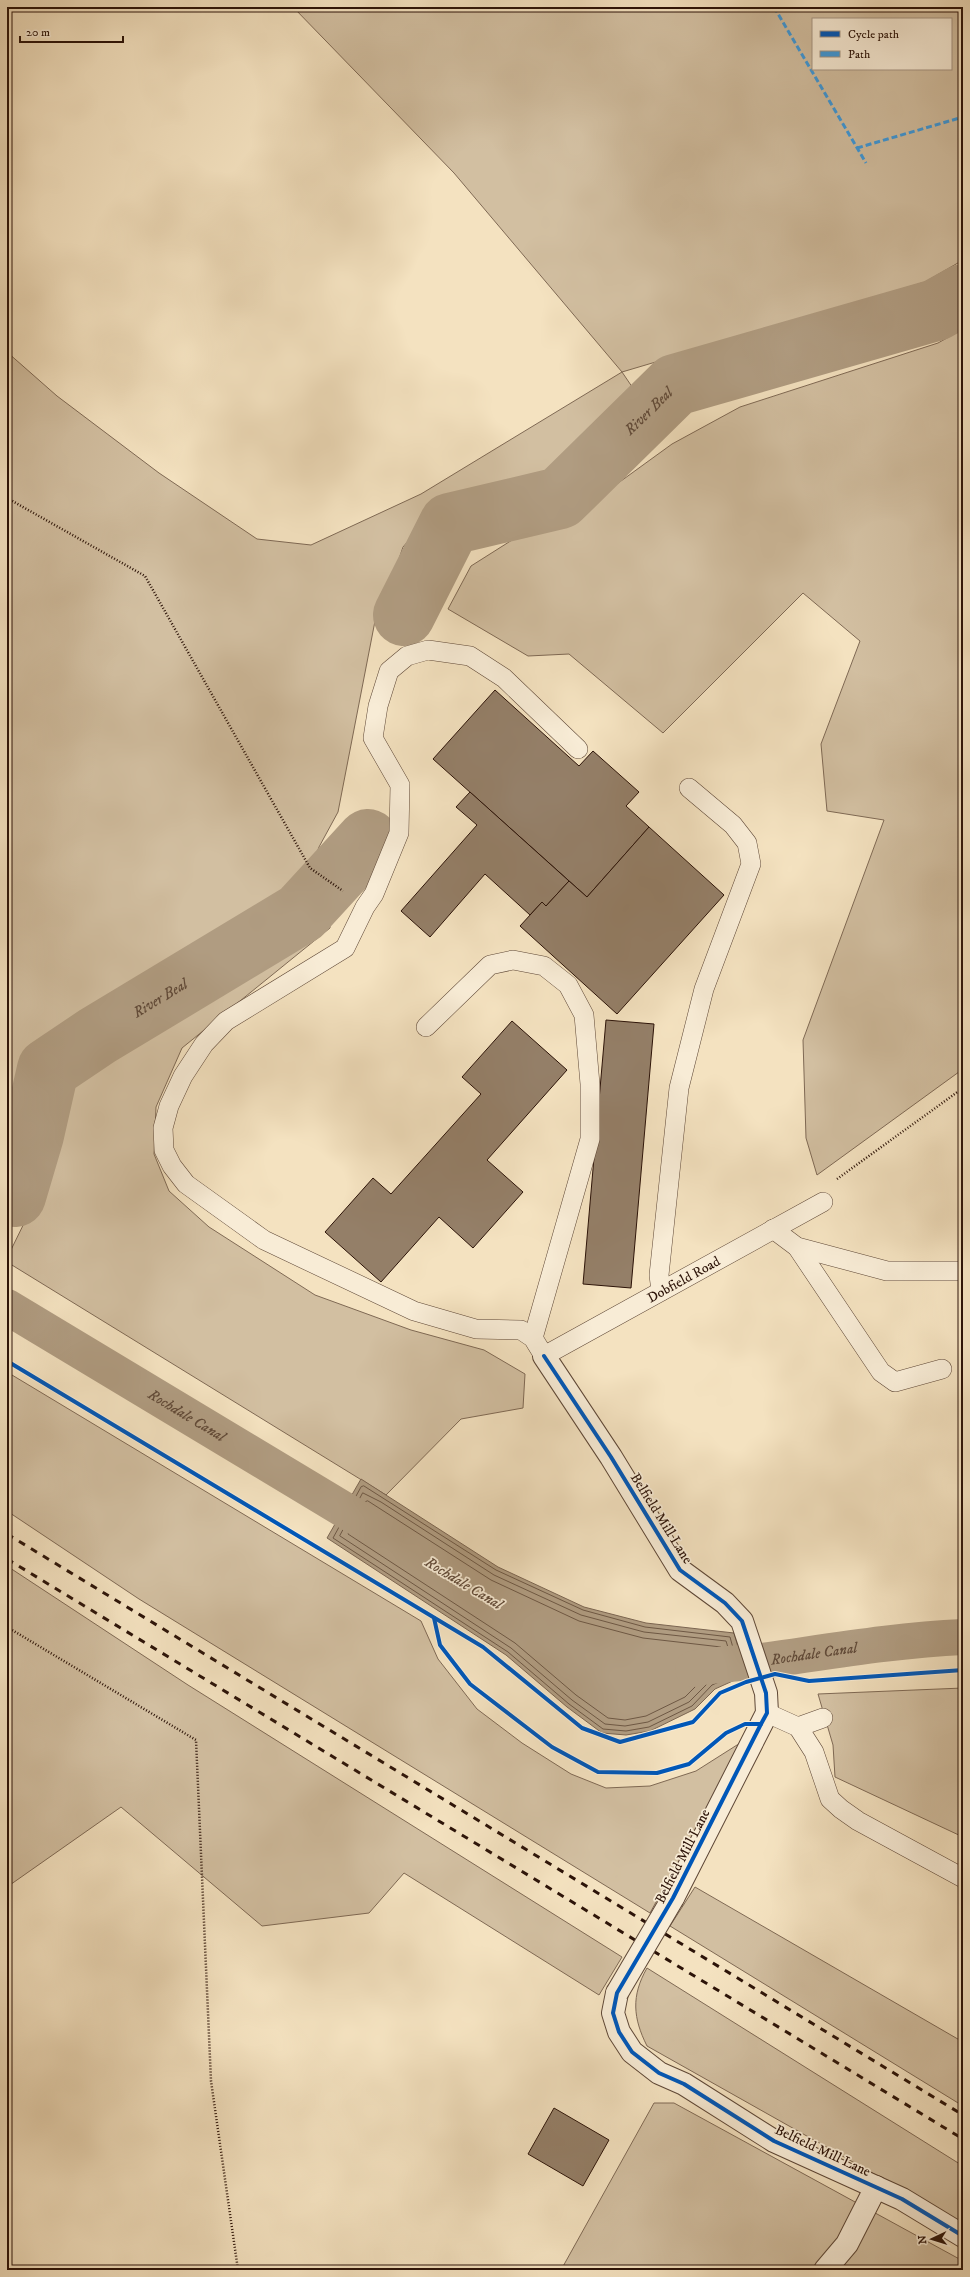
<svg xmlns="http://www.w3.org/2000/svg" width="970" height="2277" font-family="'IM FELL DW Pica',serif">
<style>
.green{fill:#d2bfa1;stroke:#7f6954;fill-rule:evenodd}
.water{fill:#b09c81;stroke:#7b6551}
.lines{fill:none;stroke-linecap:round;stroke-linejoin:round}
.shore{stroke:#6e5844;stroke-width:1}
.canal{stroke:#b09c81;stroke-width:36}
.river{stroke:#b09c81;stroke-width:62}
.building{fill:#947f68;stroke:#2c1308}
.lane-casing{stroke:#5e4736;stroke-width:20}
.street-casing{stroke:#5e4736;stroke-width:24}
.path{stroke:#2c1308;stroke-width:2.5;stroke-dasharray:1 2;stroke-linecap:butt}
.lane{stroke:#f8ecd6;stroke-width:19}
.street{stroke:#f8ecd6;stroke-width:22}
.rail{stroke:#2c1308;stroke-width:3;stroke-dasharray:7 7;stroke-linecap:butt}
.street-bridge-casing{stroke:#5e4736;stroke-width:24;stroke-linecap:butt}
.street-bridge{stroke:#f8ecd6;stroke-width:22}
.quiet{stroke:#3d9add;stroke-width:3;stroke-dasharray:6 3;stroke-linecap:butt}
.cycleway-casing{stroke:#f8ecd6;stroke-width:6}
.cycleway{stroke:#0057b8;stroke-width:4}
.labels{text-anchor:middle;stroke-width:3.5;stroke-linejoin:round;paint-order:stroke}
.street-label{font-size:14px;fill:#2c1308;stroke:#f8ecd6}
.water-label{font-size:15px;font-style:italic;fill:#614a38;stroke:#f8ecd6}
</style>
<rect width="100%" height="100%" fill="#f4e2c0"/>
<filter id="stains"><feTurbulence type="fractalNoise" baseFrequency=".005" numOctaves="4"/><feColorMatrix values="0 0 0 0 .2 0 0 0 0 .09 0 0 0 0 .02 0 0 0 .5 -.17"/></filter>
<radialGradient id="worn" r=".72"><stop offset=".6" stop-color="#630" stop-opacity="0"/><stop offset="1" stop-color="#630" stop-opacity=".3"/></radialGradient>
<g class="green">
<path d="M293 7H963V260L925 282 622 372 639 397 552 472 435 510 403 547 382 609 375 621 338 812 319 847 304 886 280 908 29 1063 7 1131V352L57 396 159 473 257 539 311 545 421 494 622 372 454 173ZM813 19H951V69H813Z"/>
<polygon points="963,329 963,1069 817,1175 806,1138 803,1040 884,820 827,811 821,744 860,641 803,593 663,733 569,654 528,656 448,609 471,566 520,535 581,510 672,444 740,407 938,343"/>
<polygon points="330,913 330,928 182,1048 156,1107 154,1154 169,1191 209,1227 315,1295 411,1330 484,1350 525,1374 523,1408 461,1419 386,1495 7,1262 7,1258 34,1203 66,1078"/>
<polygon points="7,1372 421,1621 438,1659 477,1709 522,1743 571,1774 606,1788 650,1786 696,1771 737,1745 749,1741 672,1873 650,1913 139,1599 7,1511"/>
<polygon points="7,1566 188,1685 622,1957 599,1995 404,1873 369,1913 262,1926 121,1807 7,1887"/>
<polygon points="963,1688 963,1837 835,1777 833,1745 818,1694"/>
<polygon points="695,1887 963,2042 963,2106 670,1926"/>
<path d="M647 1968 963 2166V2224L647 2046C633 2018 631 1996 647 1968Z"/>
<polygon points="654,2103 674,2103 963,2261 963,2270 561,2270"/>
</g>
<polygon class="water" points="361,1479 498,1567 584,1607 646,1623 734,1633 746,1675 715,1689 695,1709 650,1731 626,1735 602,1733 567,1707 506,1655 327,1538"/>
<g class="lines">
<g class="shore">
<polygon points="364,1486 496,1570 583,1610 645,1627 730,1637 740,1673 712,1685 692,1706 649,1727 626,1731 603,1729 569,1704 508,1652 333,1538 361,1487"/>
<polygon points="363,1493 381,1502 494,1575 581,1615 644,1632 726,1641 735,1670 709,1682 689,1702 648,1722 625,1726 605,1724 572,1700 511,1648 340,1536"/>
<polygon points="368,1501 491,1580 579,1621 643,1638 721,1647 727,1666 705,1677 685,1697 646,1716 625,1720 608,1718 576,1695 515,1643 348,1534 365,1502"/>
</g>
<g class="canal">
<path id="s1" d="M7 1307 386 1535"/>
<path id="s2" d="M693 1669C718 1663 743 1664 769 1660 833 1651 898 1640 963 1637"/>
</g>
<g class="river">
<path id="s3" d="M404 615 450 524 560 498 675 385 936 310 963 295"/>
<path id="s4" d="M15 1196 33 1135 48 1069 97 1036 301 913 368 840"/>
</g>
</g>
<g class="building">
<polygon points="495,690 579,766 593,751 639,792 626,806 649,827 587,897 433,759"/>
<polygon points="470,792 569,881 546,906 542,902 530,915 485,874 430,937 401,911 477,825 456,807"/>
<polygon points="649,827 724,895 617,1014 520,926 542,902 546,906 569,881 587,897"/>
<polygon points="606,1020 654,1024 631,1288 583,1284"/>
<polygon points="512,1021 567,1070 487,1160 523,1192 473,1248 439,1217 381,1282 325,1232 373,1178 391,1194 481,1094 462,1077"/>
<polygon points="554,2108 609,2140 583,2186 528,2154"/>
</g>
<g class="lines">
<g class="lane-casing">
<g id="lane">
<path id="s5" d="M578 749 504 678 470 656 428 650 407 656 389 671 378 706 373 738 400 785 399 833 374 894 365 907 345 948 226 1021 204 1044 183 1076 169 1106 163 1128 164 1150 172 1166 186 1184 264 1240 414 1311 476 1329 521 1330 533 1338 544 1356 823 1202"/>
<polyline points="426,1027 490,965 513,960 544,966 568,985 584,1015 590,1084 590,1139 533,1338"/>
<polyline points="773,1229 797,1247 887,1271 963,1271"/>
<polyline points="797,1247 881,1372 895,1382 942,1369"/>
<polyline points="661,1291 659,1275 679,1088 704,989 751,864 747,843 733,825 689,788"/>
<polyline points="767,1713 798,1727 814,1752 830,1799 841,1809 858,1821 963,1878"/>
<polyline points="798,1727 823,1718"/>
</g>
</g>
<g class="street-casing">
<g id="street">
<polyline points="544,1356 611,1457 680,1570 725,1603 742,1621 766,1693 767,1713 673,1898"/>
<polyline points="617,1993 613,2013 619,2032 632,2052 659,2073 684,2084 774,2141 902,2199 963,2236"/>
<polyline points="825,2270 847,2244 876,2187"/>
</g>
</g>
<g class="path">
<polyline points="7,498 145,576 310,868 343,891"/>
<polyline points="837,1179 963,1088"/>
<polyline points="7,1627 196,1740 211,2081 238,2270"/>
</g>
<use href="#lane" class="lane"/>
<use href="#street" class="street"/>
<g class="rail">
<polyline points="7,1534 963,2115"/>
<polyline points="7,1559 963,2139"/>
</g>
<g class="street-bridge-casing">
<polyline id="street-bridge" points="617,1993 673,1898"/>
</g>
<use href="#street-bridge" class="street-bridge"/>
<g class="quiet">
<polyline points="774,7 866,163"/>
<polyline points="857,148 963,117"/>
</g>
<g class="cycleway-casing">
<g id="cycleway">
<polyline points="544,1356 611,1457 680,1570 725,1603 742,1621 766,1693 767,1713 761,1724 673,1898 617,1993 613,2013 619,2032 632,2052 659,2073 684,2084 774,2141 902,2199 963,2236"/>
<polyline points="7,1361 483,1647 582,1728 620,1742 693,1722 720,1693 746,1682 775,1674 809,1681 963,1670"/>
<polyline points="434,1618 440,1645 470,1684 552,1747 598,1772 657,1773 689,1764 726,1733 745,1724 761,1724"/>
</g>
</g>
<use href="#cycleway" class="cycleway"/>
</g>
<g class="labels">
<g class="street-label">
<text dy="5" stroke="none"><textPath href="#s5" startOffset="1424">Dobfield Road</textPath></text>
<text transform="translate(662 1518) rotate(58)" y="5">Belfield Mill Lane</text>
<text transform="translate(682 1856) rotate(-63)" y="5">Belfield Mill Lane</text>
<text transform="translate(823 2150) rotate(25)" y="5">Belfield Mill Lane</text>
</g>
<g class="water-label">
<text dy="5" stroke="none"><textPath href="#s3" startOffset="339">River Beal</textPath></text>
<text dy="5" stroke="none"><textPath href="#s4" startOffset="264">River Beal</textPath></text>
<text dy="5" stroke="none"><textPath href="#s1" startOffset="210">Rochdale Canal</textPath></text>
<text transform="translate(464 1583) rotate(31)" y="5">Rochdale Canal</text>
<text dy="5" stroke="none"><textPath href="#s2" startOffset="122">Rochdale Canal</textPath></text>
</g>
</g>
<rect width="970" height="2277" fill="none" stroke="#f4e2c0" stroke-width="24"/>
<rect x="8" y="8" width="954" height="2261" fill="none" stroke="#2c1308" stroke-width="2"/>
<rect x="12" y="12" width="946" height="2253" fill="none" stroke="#2c1308"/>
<rect x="812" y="18" width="140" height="52" fill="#f8ecd6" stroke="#a69584"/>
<rect x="820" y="31" width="20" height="6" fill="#0057b8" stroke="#a69584"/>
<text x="848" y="38" font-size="12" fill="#2c1308">Cycle path</text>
<rect x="820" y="51" width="20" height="6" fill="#3d9add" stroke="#a69584"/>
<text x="848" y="58" font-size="12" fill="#2c1308">Path</text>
<g transform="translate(932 2239) rotate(266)" stroke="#f8ecd6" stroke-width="3" paint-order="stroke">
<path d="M0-3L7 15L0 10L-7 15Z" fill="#2c1308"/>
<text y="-6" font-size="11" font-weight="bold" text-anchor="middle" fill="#2c1308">N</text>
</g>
<path d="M20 36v6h103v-6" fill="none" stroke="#2c1308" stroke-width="2"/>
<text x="26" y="36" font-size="12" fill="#2c1308" stroke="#f8ecd6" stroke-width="3" paint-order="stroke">20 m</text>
<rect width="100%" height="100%" filter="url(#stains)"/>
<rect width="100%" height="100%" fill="url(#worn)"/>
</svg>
